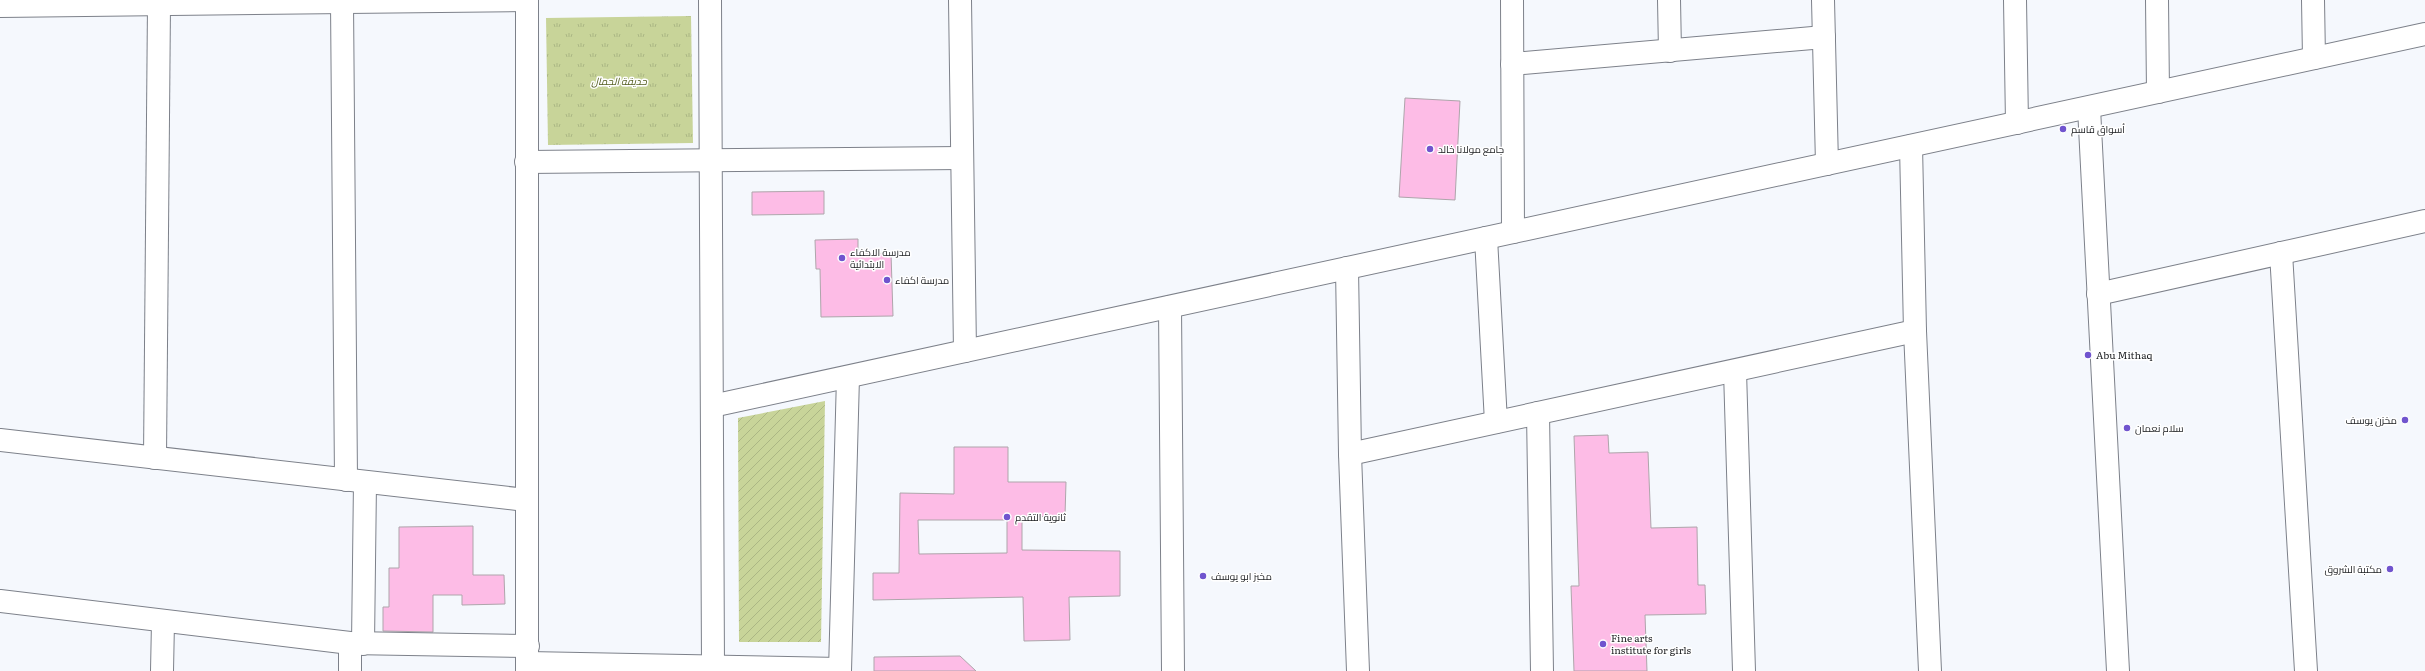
<svg xmlns="http://www.w3.org/2000/svg" width="2425" height="671" font-family="Literata,Cairo,serif">
<style>
.grass{fill:url(#grass-tufts)}
.garden{fill:url(#garden-furrows)}
.building{fill:#fdbce6;stroke:#aea5ab;fill-rule:evenodd}
.lines{fill:none;stroke-linecap:round;stroke-linejoin:round}
.minor-casing{stroke:#7d818a;stroke-width:24}
.minor{stroke:#fff;stroke-width:22}
.poi-dot{fill:#7054ce;stroke:#fff;stroke-width:1.5}
.labels{text-anchor:middle;stroke-width:3;stroke-linejoin:round;paint-order:stroke}
.park-label{font-size:10px;font-style:italic;fill:#545d1e;stroke:#fff}
.poi-label{font-size:10px;fill:#1c1e21;stroke:#fff;text-anchor:start}
</style>
<defs>
<pattern id="grass-tufts" width="24" height="20" patternUnits="userSpaceOnUse"><rect width="24" height="20" fill="#c8d499"/><path d="M3 7l-1-3M5 7V3M7 7l1-3M15 17l-1-3M17 17v-4M19 17l1-3" fill="none" stroke="#abb684"/></pattern>
<pattern id="garden-furrows" width="10" height="10" patternUnits="userSpaceOnUse"><rect width="10" height="10" fill="#c8d499"/><path d="M-1 1l2-2M0 10L10 0M9 11l2-2" fill="none" stroke="#abb684"/></pattern>
</defs>
<rect width="100%" height="100%" fill="#f5f8fd"/>
<polygon class="grass" points="691,16 693,143 548,145 546,18"/>
<polygon class="garden" points="825,401 821,642 739,642 738,418"/>
<g class="building">
<polygon points="1405,98 1460,101 1455,200 1399,197"/>
<polygon points="824,191 824,214 752,215 752,192"/>
<polygon points="858,239 858,254 891,253 893,316 821,317 820,269 816,269 815,240"/>
<polygon points="1608,435 1609,453 1648,452 1651,528 1697,527 1698,585 1705,585 1706,614 1645,615 1647,671 1574,671 1571,586 1579,586 1574,436"/>
<path d="M954 447H1008V482H1066L1065 516 1022 517V550L1120 551V596L1069 597 1070 640 1024 641 1023 597 873 600V573H899L900 493 954 494ZM918 520H1007V553L919 554Z"/>
<polygon points="473,526 473,575 504,575 505,604 462,605 462,595 433,595 433,632 383,631 383,607 389,607 389,568 399,568 399,527"/>
<polygon points="960,656 976,671 874,671 874,657"/>
</g>
<g class="lines">
<g class="minor-casing">
<g id="minor">
<polyline points="527,0 527,671"/>
<polyline points="710,0 713,667"/>
<polyline points="960,0 965,351"/>
<polyline points="1512,0 1513,232"/>
<polyline points="1669,0 1670,51"/>
<polyline points="1823,0 1827,164"/>
<polyline points="2015,0 2017,123"/>
<polyline points="2157,0 2158,92"/>
<polyline points="2313,0 2314,58"/>
<polyline points="342,2 346,480"/>
<polyline points="0,6 524,0"/>
<polyline points="1512,64 1824,37"/>
<polyline points="2089,108 2118,671"/>
<polyline points="1911,146 1915,331 1930,671"/>
<polyline points="526,162 962,158"/>
<polyline points="1486,238 1496,422"/>
<polyline points="2281,253 2306,671"/>
<polyline points="1347,268 1350,454 1358,671"/>
<polyline points="2098,294 2425,221"/>
<polyline points="1170,307 1173,671"/>
<polyline points="1735,371 1744,671"/>
<polyline points="712,406 2425,34"/>
<polyline points="1538,413 1542,671"/>
<polyline points="0,440 526,500"/>
<polyline points="1350,454 1915,331"/>
<polyline points="155,458 159,4"/>
<polyline points="0,601 350,643 528,646"/>
<polyline points="363,644 365,482"/>
<polyline points="528,663 840,669"/>
<polyline points="162,671 163,622"/>
<polyline points="350,671 350,643"/>
<polyline points="840,671 848,377"/>
</g>
</g>
<use href="#minor" class="minor"/>
</g>
<g class="poi-dot">
<circle cx="2063" cy="129" r="4"/>
<circle cx="1430" cy="149" r="4"/>
<circle cx="842" cy="258" r="4"/>
<circle cx="887" cy="280" r="4"/>
<circle cx="2088" cy="355" r="4"/>
<circle cx="2405" cy="420" r="4"/>
<circle cx="2127" cy="428" r="4"/>
<circle cx="1007" cy="517" r="4"/>
<circle cx="2390" cy="569" r="4"/>
<circle cx="1203" cy="576" r="4"/>
<circle cx="1603" cy="644" r="4"/>
</g>
<g class="labels">
<g class="park-label">
<text x="619" y="85">حديقة الجمال</text>
</g>
<g class="poi-label">
<text x="2071" y="133">أسواق قاسم</text>
<text x="1438" y="153">جامع مولانا خالد</text>
<text x="850" y="256">مدرسة الاكفاء<tspan x="850" dy="12">الابتدائية</tspan></text>
<text x="895" y="284">مدرسة اكفاء</text>
<text x="2096" y="359">Abu Mithaq</text>
<text x="2397" y="424" text-anchor="end">مخزن يوسف</text>
<text x="2135" y="432">سلام نعمان</text>
<text x="1015" y="521">ثانوية التقدم</text>
<text x="2382" y="573" text-anchor="end">مكتبة الشروق</text>
<text x="1211" y="580">مخبز ابو يوسف</text>
<text x="1611" y="642">Fine arts<tspan x="1611" dy="12">institute for girls</tspan></text>
</g>
</g>
</svg>
